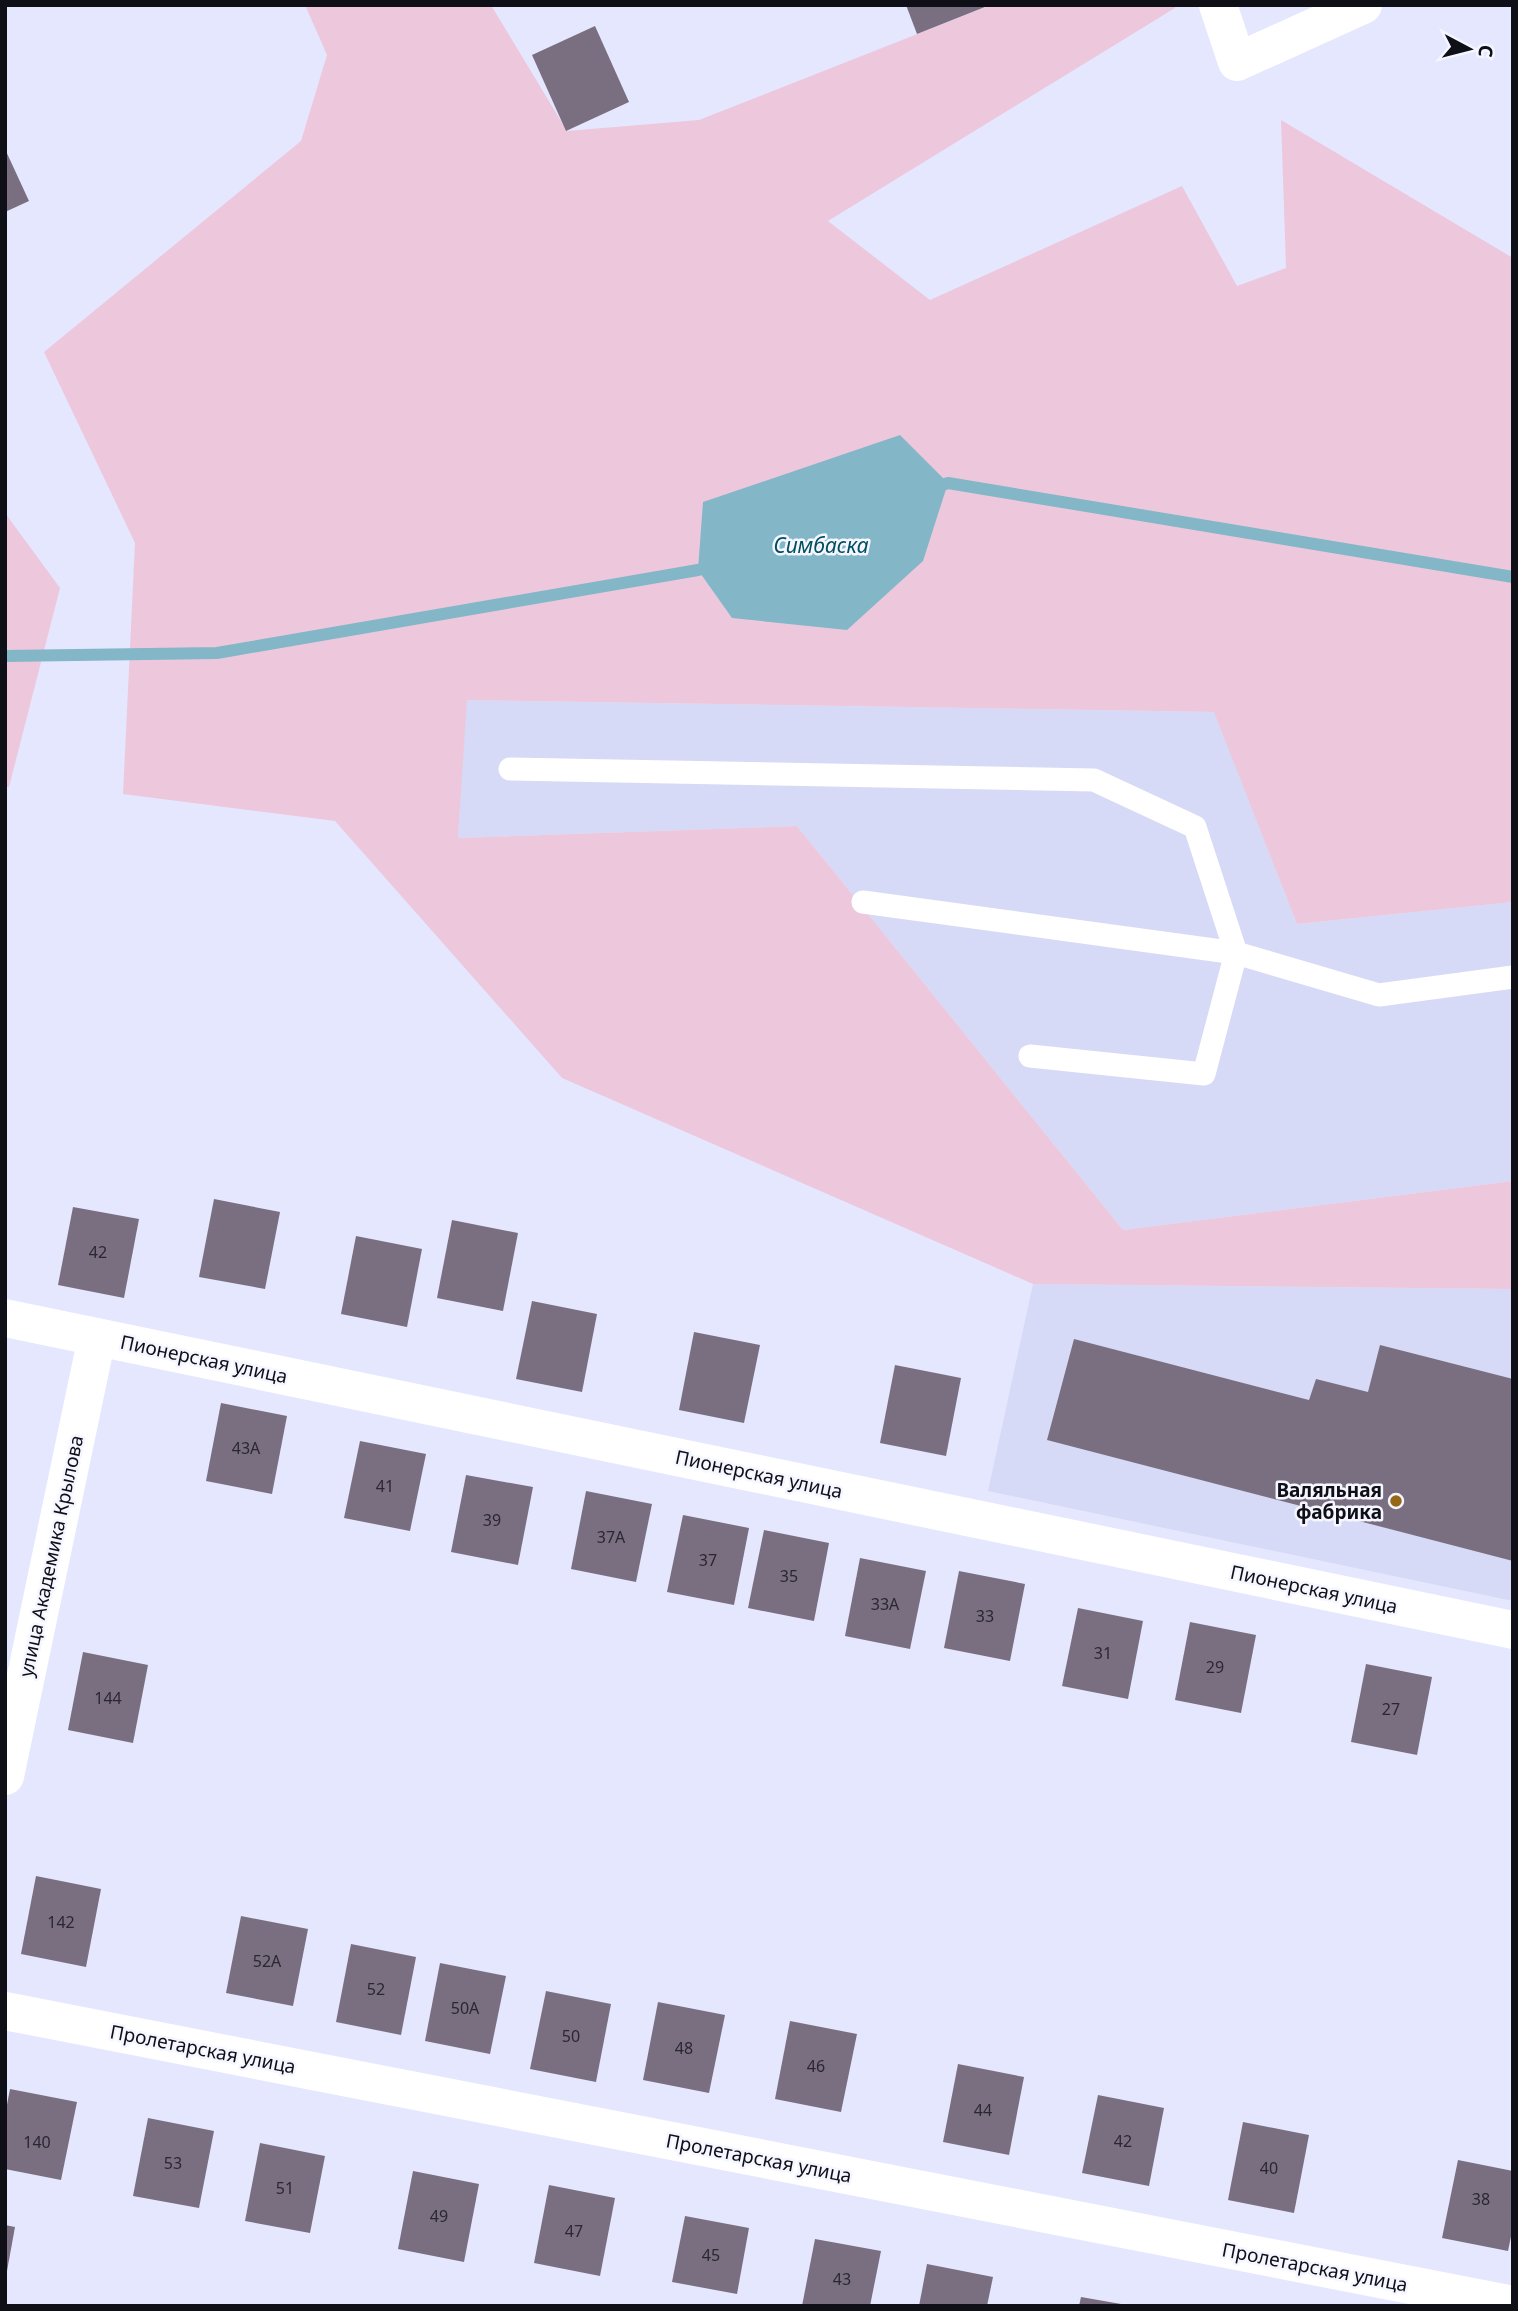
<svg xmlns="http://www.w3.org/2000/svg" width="1518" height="2311" font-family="'Noto Sans',sans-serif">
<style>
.built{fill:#d7daf6}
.green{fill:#edc8dd}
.water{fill:#83b7c8}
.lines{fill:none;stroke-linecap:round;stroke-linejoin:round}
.stream{stroke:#83b7c8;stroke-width:12}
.building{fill:#7a6f80}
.lane{stroke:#fff;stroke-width:23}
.street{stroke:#fff;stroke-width:38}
.poi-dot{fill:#956815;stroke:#f5f6ff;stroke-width:2.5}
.labels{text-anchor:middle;stroke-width:5;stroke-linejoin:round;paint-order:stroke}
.number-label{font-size:16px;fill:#2a2731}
.street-label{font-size:19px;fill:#0f0f17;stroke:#f5f6ff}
.poi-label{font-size:19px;font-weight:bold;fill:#0f0f17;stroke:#f5f6ff;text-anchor:end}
.water-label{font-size:21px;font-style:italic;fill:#004e5f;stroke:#f5f6ff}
</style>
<rect width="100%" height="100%" fill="#e5e7fe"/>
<g class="built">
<polygon points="466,700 1215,712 1297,924 1513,902 1513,1181 1123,1230 797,826 458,838"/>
<polygon points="1033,1284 1513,1289 1513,1601 988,1491"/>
</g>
<g class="green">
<polygon points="305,5 491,5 567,131 699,120 991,5 1175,5 1175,8 828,221 930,300 1182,186 1237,286 1286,268 1281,120 1513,258 1513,902 1297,924 1214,712 467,700 458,838 797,826 1123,1230 1513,1181 1513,1289 1033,1284 562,1078 335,821 123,794 135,543 44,352 301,141 327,55"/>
<polygon points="5,513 60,588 9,787 5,787"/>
</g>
<polygon class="water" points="900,435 948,483 923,561 847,630 732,618 698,570 703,502"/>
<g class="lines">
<g class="stream">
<polyline points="933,488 948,483 1513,577"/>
<polyline points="5,656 217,653 698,570 711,566"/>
</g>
</g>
<g class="building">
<polygon points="906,5 990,5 917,34"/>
<polygon points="595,26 629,102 566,131 532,55"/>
<polygon points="5,149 29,201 5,212"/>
<polygon points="214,1199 280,1212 265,1289 199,1277"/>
<polygon points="73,1207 139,1219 124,1298 58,1285"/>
<polygon points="452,1220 518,1233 503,1311 437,1298"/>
<polygon points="356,1236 422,1249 407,1327 341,1314"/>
<polygon points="532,1301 597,1314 582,1392 516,1379"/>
<polygon points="694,1332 760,1345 744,1423 679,1410"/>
<polygon points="1074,1339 1309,1400 1316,1379 1368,1392 1380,1345 1513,1379 1513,1561 1047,1440"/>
<polygon points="895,1365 961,1378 946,1456 880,1443"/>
<polygon points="221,1403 287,1416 272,1494 206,1481"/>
<polygon points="360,1441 426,1454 410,1531 344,1518"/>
<polygon points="466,1475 533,1487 518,1565 451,1552"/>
<polygon points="586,1491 652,1504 636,1582 571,1569"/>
<polygon points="683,1515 749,1528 734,1605 667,1592"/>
<polygon points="764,1530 829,1543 814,1621 748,1608"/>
<polygon points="860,1558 926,1571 910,1649 845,1636"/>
<polygon points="959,1571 1025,1584 1010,1661 944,1648"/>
<polygon points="1078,1608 1143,1621 1128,1699 1062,1686"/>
<polygon points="1190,1622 1256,1635 1241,1713 1175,1700"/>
<polygon points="83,1652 148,1665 133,1743 68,1730"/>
<polygon points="1366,1664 1432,1677 1417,1755 1351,1742"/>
<polygon points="36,1876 101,1889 86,1967 21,1954"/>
<polygon points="241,1916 308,1929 293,2006 226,1993"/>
<polygon points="351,1944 416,1957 401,2035 336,2022"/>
<polygon points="440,1963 506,1976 490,2054 425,2041"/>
<polygon points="546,1991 611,2004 596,2082 530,2069"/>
<polygon points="658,2002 725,2015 709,2093 643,2080"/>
<polygon points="790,2021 857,2034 841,2112 775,2099"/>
<polygon points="958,2064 1024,2077 1009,2155 943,2142"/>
<polygon points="10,2089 77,2102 61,2180 5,2169 5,2115"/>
<polygon points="1098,2095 1164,2108 1149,2186 1082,2173"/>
<polygon points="148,2118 214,2131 199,2208 133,2196"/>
<polygon points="1243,2122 1309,2135 1294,2213 1228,2200"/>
<polygon points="260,2143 325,2156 310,2233 245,2221"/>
<polygon points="1458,2160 1513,2171 1513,2227 1508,2251 1442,2238"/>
<polygon points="413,2171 479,2184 464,2262 398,2249"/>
<polygon points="549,2185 615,2198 600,2276 534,2263"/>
<polygon points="685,2216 749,2228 737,2294 672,2282"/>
<polygon points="5,2225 15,2227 7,2271 5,2271"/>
<polygon points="815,2239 881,2251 870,2306 802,2306"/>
<polygon points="927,2264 993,2277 987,2306 919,2306"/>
<polygon points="1081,2297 1121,2304 1121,2306 1079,2306"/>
</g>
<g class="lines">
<g class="lane">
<polyline points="510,769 1094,780 1195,827 1236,953 863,902"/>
<polyline points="1030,1056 1204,1074 1236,953 1379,995 1513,977"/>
</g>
<g class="street">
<polyline points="1218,5 1237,62 1363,5"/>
<polyline points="5,1318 1513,1630"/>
<polyline points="5,1776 97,1337"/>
<polyline points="5,2011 1513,2305"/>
</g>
</g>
<circle class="poi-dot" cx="1396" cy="1501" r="7"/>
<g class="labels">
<g class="number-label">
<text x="98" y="1258">42</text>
<text x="246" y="1454">43А</text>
<text x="385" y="1492">41</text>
<text x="492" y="1526">39</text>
<text x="611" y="1543">37А</text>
<text x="708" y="1566">37</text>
<text x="789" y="1582">35</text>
<text x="885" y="1610">33А</text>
<text x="985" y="1622">33</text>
<text x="1103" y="1659">31</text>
<text x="1215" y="1673">29</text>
<text x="108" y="1704">144</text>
<text x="1391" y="1715">27</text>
<text x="61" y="1928">142</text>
<text x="267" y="1967">52А</text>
<text x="376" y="1995">52</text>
<text x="465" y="2014">50А</text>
<text x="571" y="2042">50</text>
<text x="684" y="2054">48</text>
<text x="816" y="2072">46</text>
<text x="983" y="2116">44</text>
<text x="1123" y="2147">42</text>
<text x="37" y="2148">140</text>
<text x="173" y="2169">53</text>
<text x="1269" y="2174">40</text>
<text x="285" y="2194">51</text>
<text x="1481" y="2205">38</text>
<text x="439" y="2222">49</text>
<text x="574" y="2237">47</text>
<text x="711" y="2261">45</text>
<text x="842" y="2285">43</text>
</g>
<g class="street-label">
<text transform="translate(204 1359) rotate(12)" y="7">Пионерская улица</text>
<text transform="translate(759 1474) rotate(12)" y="7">Пионерская улица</text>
<text transform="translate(51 1556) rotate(-78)" y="7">улица Академика Крылова</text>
<text transform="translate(1314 1589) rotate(12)" y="7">Пионерская улица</text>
<text transform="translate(203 2049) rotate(11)" y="7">Пролетарская улица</text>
<text transform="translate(759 2158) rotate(11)" y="7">Пролетарская улица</text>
<text transform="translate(1315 2267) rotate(11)" y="7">Пролетарская улица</text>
</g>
<g class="poi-label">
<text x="1382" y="1497">Валяльная<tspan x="1382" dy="22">фабрика</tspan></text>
</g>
<g class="water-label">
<text x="821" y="553">Симбаска</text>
</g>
</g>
<rect width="1518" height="2311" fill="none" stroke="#0f0f17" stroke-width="14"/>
<g transform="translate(1469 49) rotate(97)" stroke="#f5f6ff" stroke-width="5" paint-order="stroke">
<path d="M0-5L12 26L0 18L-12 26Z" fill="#0f0f17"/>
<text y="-10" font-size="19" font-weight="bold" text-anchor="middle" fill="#0f0f17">С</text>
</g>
</svg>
